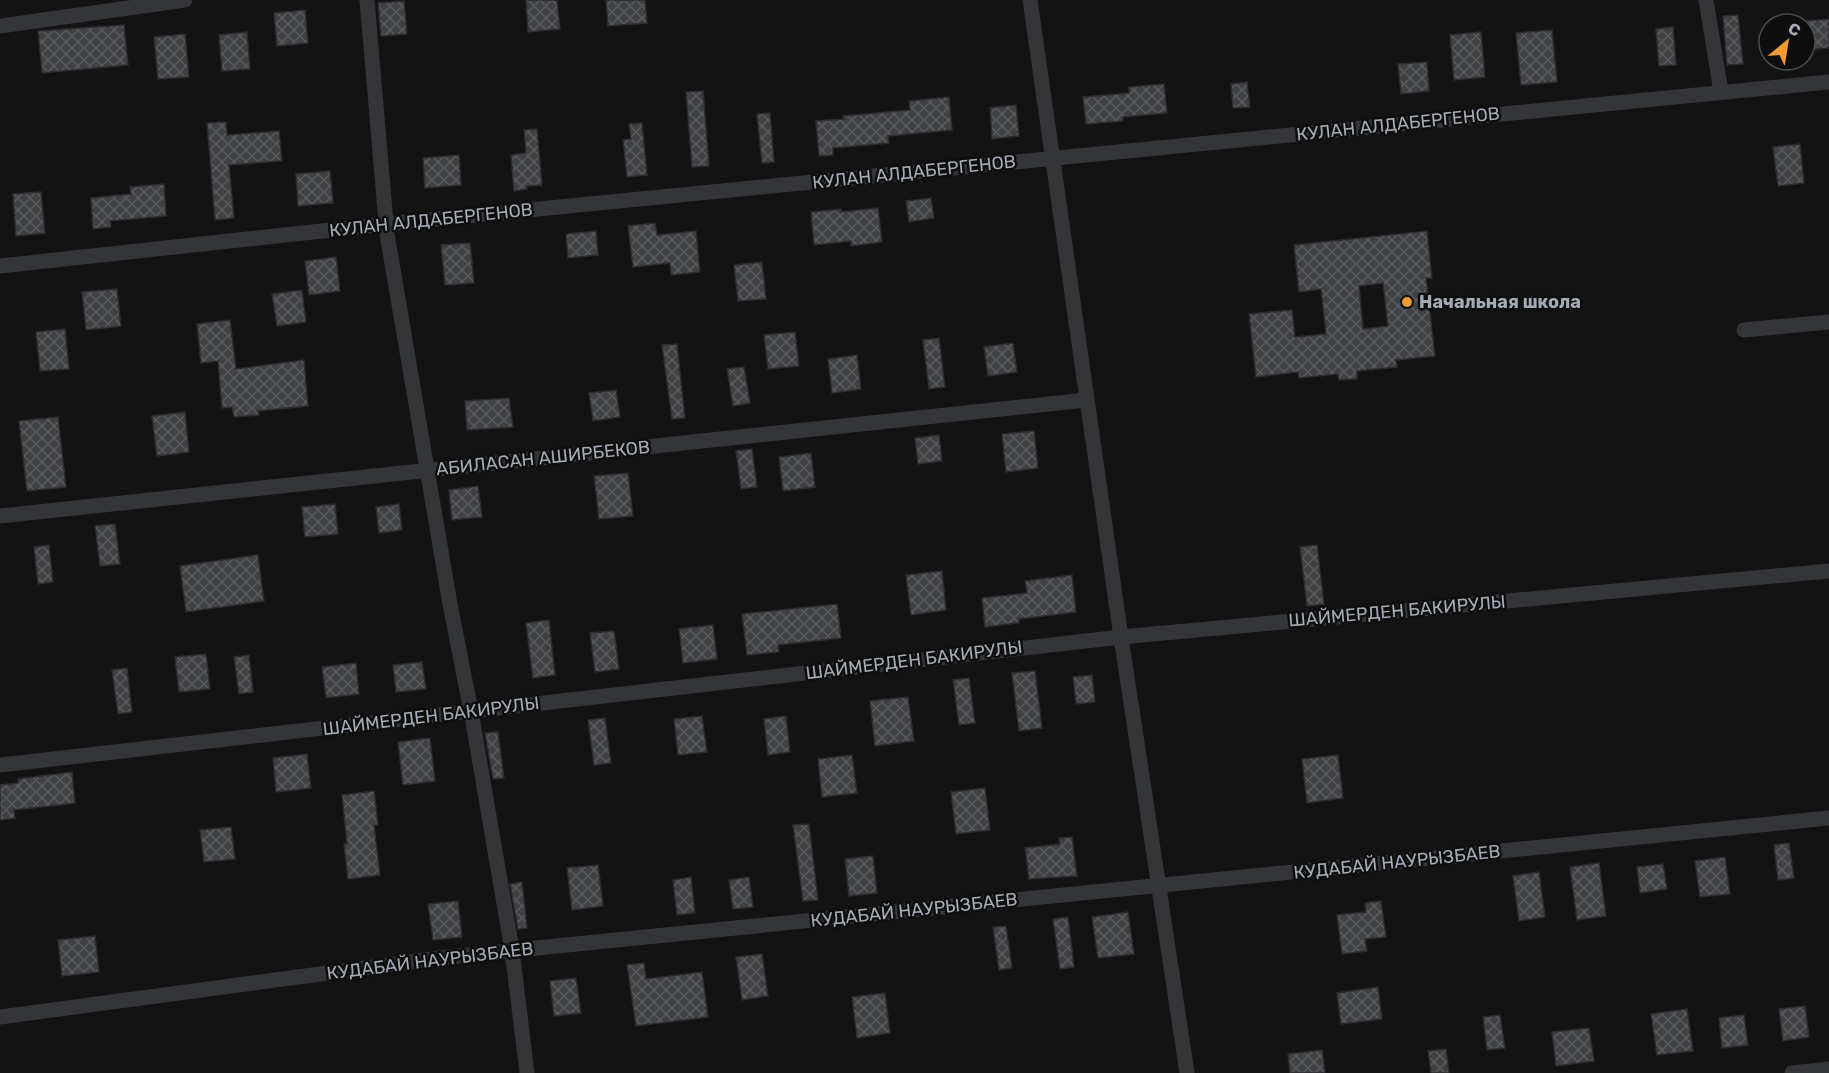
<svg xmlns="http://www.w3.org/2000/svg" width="1829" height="1073" font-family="Rubik,sans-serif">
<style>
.building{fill:url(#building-cross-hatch);stroke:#2d2d30;stroke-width:1.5;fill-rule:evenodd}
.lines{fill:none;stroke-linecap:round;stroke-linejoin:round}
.street{stroke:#343539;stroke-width:15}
.poi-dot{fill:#f19a2e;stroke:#0e0e0f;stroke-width:2}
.labels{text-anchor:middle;stroke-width:5;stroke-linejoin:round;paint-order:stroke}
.street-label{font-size:18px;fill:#a4abb5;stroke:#0e0e0f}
.poi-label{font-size:18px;font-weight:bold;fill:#a4abb5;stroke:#0e0e0f;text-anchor:start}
</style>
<defs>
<pattern id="building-cross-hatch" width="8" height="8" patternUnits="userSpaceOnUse" patternTransform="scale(1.5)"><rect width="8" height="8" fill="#3f4144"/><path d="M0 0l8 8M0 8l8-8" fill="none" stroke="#585a5d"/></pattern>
</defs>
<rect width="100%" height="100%" fill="#131314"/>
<g class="building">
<polygon points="526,0 557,0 560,29 528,32"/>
<polygon points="606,0 645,0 647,23 608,26"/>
<polygon points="404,1 407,34 381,36 378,3"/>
<polygon points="305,10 308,43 277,46 274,13"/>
<polygon points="1738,15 1743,64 1727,65 1723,16"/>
<polygon points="1829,19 1829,48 1805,50 1805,21"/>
<polygon points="124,25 128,65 42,73 38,31"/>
<polygon points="1673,27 1676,65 1659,66 1656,29"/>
<polygon points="1552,30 1557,82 1521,85 1516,33"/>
<polygon points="247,32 250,69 222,71 219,35"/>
<polygon points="1481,32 1485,77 1454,80 1450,35"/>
<polygon points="185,34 189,77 158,79 154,37"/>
<polygon points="1427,62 1429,91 1401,94 1398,64"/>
<polygon points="1247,82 1250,107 1233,108 1231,84"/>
<polygon points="1164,84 1167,113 1123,117 1123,121 1086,124 1083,97 1129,93 1129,87"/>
<polygon points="703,91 709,166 692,167 686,92"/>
<polygon points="949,97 952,130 888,136 889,143 833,148 833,155 819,156 816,121 844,119 843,116 910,110 909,101"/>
<polygon points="1016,105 1019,136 992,139 990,108"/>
<polygon points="770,113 774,162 762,163 757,114"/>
<polygon points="226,122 227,135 279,131 282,161 229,165 234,218 215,220 207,123"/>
<polygon points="642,123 647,175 627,177 623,140 631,139 629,124"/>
<polygon points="537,129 542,185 527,186 527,189 514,191 511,155 526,153 524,130"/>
<polygon points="1800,144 1804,183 1778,186 1773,147"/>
<polygon points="459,155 461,185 425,188 423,158"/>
<polygon points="330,171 333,203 298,206 296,174"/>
<polygon points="164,184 166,216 110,221 111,227 93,229 91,198 131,194 130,187"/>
<polygon points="41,192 45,233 16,236 13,194"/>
<polygon points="931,198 934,218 909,222 906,201"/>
<polygon points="878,208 882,242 851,246 851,241 814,245 811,212 841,209 841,212"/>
<polygon points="655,223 657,235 696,231 700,272 671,275 670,263 633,267 628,226"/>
<polygon points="596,231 598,255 568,258 566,234"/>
<path d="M1427 231 1432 278H1426L1435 356 1396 360 1397 367 1357 371V379L1339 380 1338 374 1299 378 1298 372 1256 377 1249 314 1292 310 1295 337 1326 334 1321 289 1299 292 1294 245ZM1383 283 1388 326 1363 329 1359 286Z"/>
<polygon points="470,243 474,283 445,285 441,245"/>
<polygon points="336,257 340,291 309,295 305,261"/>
<polygon points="762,262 766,299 738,301 734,265"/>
<polygon points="117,289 121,326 86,330 82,292"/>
<polygon points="302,290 306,322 277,326 272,294"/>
<polygon points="230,320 236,369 304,360 308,406 258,411 259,415 234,417 232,407 222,408 218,361 201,363 197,324"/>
<polygon points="65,329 69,369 40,371 36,332"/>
<polygon points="795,332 799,366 768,369 764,335"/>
<polygon points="939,338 945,387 929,389 923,340"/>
<polygon points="1013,343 1017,372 988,376 984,347"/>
<polygon points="677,344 685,418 672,419 662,345"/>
<polygon points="857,355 861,389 832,393 828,359"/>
<polygon points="744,367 750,403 733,406 727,369"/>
<polygon points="616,390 620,417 593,421 589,393"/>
<polygon points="509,398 513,427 467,430 465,401"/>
<polygon points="185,412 189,452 157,456 152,416"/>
<polygon points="58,417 66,487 27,491 19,421"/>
<polygon points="1034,431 1038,468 1006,472 1002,434"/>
<polygon points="939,435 942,461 918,464 915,438"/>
<polygon points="752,449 757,487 741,489 736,451"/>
<polygon points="811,453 815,487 783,491 779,457"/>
<polygon points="628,473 633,516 599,519 594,476"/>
<polygon points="478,486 482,517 452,520 449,490"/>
<polygon points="335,504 338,534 305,537 302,507"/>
<polygon points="399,504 402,530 379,533 376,507"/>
<polygon points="115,524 120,564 100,566 95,526"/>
<polygon points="49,545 53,582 38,584 34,547"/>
<polygon points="1317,545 1324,604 1307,606 1300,547"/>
<polygon points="258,555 264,601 186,612 180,566"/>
<polygon points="942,571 946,610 911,615 906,575"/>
<polygon points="1072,575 1076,612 1019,619 1019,623 985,627 982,598 1027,593 1025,581"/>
<polygon points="837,604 841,638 778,645 779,652 747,655 742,614"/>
<polygon points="549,620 555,675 533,678 526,623"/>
<polygon points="713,625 717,659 683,663 679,629"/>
<polygon points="614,631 619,669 595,672 590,633"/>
<polygon points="206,654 210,689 179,692 175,657"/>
<polygon points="249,655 253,692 239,694 234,657"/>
<polygon points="422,662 426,689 396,692 393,665"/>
<polygon points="356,663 359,694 326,698 322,667"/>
<polygon points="127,668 132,712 118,714 112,670"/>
<polygon points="1035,671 1042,728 1019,731 1012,673"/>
<polygon points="1092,675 1095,702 1076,704 1073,677"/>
<polygon points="969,678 975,723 959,725 953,680"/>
<polygon points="908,697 914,741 875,746 870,701"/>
<polygon points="702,716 707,752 678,755 674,719"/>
<polygon points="786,716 790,752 768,755 764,719"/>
<polygon points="605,718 611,763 594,765 588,720"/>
<polygon points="498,732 504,778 493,779 485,733"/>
<polygon points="430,738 435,781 403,785 398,742"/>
<polygon points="307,754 311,788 276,792 273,758"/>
<polygon points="852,755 857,793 822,797 818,759"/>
<polygon points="1338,755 1343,798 1307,803 1302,759"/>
<polygon points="72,772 75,803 14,810 15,818 0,820 0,785 18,783 18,779"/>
<polygon points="985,788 990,830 956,834 951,792"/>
<polygon points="374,791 378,825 374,825 380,875 348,879 344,844 347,844 342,795"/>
<polygon points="809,824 818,900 803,901 793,825"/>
<polygon points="231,827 235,859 204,862 200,830"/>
<polygon points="1072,837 1077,876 1029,879 1025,848 1060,844 1059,838"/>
<polygon points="1789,843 1794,878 1778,880 1774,845"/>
<polygon points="873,856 877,893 849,896 845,859"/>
<polygon points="1725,857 1730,894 1700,897 1695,861"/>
<polygon points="1599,863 1606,916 1577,920 1570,867"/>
<polygon points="1663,864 1667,889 1640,893 1637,867"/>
<polygon points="598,865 603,906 572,910 567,868"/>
<polygon points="1539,872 1545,917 1519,921 1513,876"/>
<polygon points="691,877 695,913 677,915 673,880"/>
<polygon points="749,877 753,907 733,909 729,880"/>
<polygon points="522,882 527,928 518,929 510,884"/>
<polygon points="458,901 462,937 433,940 428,904"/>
<polygon points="1381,901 1386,937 1365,939 1367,951 1342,954 1337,915 1366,912 1365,903"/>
<polygon points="1128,912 1134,954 1098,958 1092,917"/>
<polygon points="1068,917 1074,967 1060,969 1053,919"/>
<polygon points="1006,926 1012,968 999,970 993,927"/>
<polygon points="95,936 99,972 62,976 58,940"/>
<polygon points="762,954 768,996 742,1000 736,957"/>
<polygon points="644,963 646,979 702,972 708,1017 636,1026 627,965"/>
<polygon points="576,978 581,1013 554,1016 550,981"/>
<polygon points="1378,987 1382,1019 1341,1024 1337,993"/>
<polygon points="885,993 890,1033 857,1038 852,997"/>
<polygon points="1805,1006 1809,1037 1783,1041 1779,1009"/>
<polygon points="1687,1009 1693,1051 1657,1055 1651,1014"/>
<polygon points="1500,1015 1505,1048 1487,1050 1483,1017"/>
<polygon points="1744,1015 1748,1045 1722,1048 1719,1018"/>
<polygon points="1589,1028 1594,1061 1556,1066 1552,1032"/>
<polygon points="1446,1049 1449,1073 1431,1073 1428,1051"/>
<polygon points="1322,1050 1325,1073 1290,1073 1288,1054"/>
</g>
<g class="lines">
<g class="street">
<polyline points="367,0 387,234 450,604 471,711 512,950 527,1073"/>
<polyline points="1030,0 1121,637 1187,1073"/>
<polyline points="1706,0 1721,92"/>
<polyline points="0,26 185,0"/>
<polyline points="0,266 386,224 1829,82"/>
<polyline points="1744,330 1829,322"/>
<polyline points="0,516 1086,400"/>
<polyline points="0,765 1121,637 1829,571"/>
<polyline points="0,1017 447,957 1829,818"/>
<polyline points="1792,1073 1829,1069"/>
</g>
</g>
<circle class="poi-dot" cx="1407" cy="302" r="6"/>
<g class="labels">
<g class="street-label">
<text transform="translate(1398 124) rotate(-6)" y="6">КУЛАН АЛДАБЕРГЕНОВ</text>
<text transform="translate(914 172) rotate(-6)" y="6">КУЛАН АЛДАБЕРГЕНОВ</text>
<text transform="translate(431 220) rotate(-6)" y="6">КУЛАН АЛДАБЕРГЕНОВ</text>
<text transform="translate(543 458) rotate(-6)" y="6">АБИЛАСАН АШИРБЕКОВ</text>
<text transform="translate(1397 611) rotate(-5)" y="6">ШАЙМЕРДЕН БАКИРУЛЫ</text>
<text transform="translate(914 660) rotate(-7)" y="6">ШАЙМЕРДЕН БАКИРУЛЫ</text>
<text transform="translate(431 716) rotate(-7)" y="6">ШАЙМЕРДЕН БАКИРУЛЫ</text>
<text transform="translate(1397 862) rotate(-6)" y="6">КУДАБАЙ НАУРЫЗБАЕВ</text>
<text transform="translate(914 910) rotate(-6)" y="6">КУДАБАЙ НАУРЫЗБАЕВ</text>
<text transform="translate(430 961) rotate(-7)" y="6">КУДАБАЙ НАУРЫЗБАЕВ</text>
</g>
<g class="poi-label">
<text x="1419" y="308">Начальная школа</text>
</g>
</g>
<g transform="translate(1787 42) rotate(30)"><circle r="28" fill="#0e0e0f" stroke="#4a4d51" stroke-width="1.5"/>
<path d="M0-4.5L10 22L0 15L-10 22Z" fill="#f19a2e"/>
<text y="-9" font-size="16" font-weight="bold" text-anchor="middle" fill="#a4abb5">С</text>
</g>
</svg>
